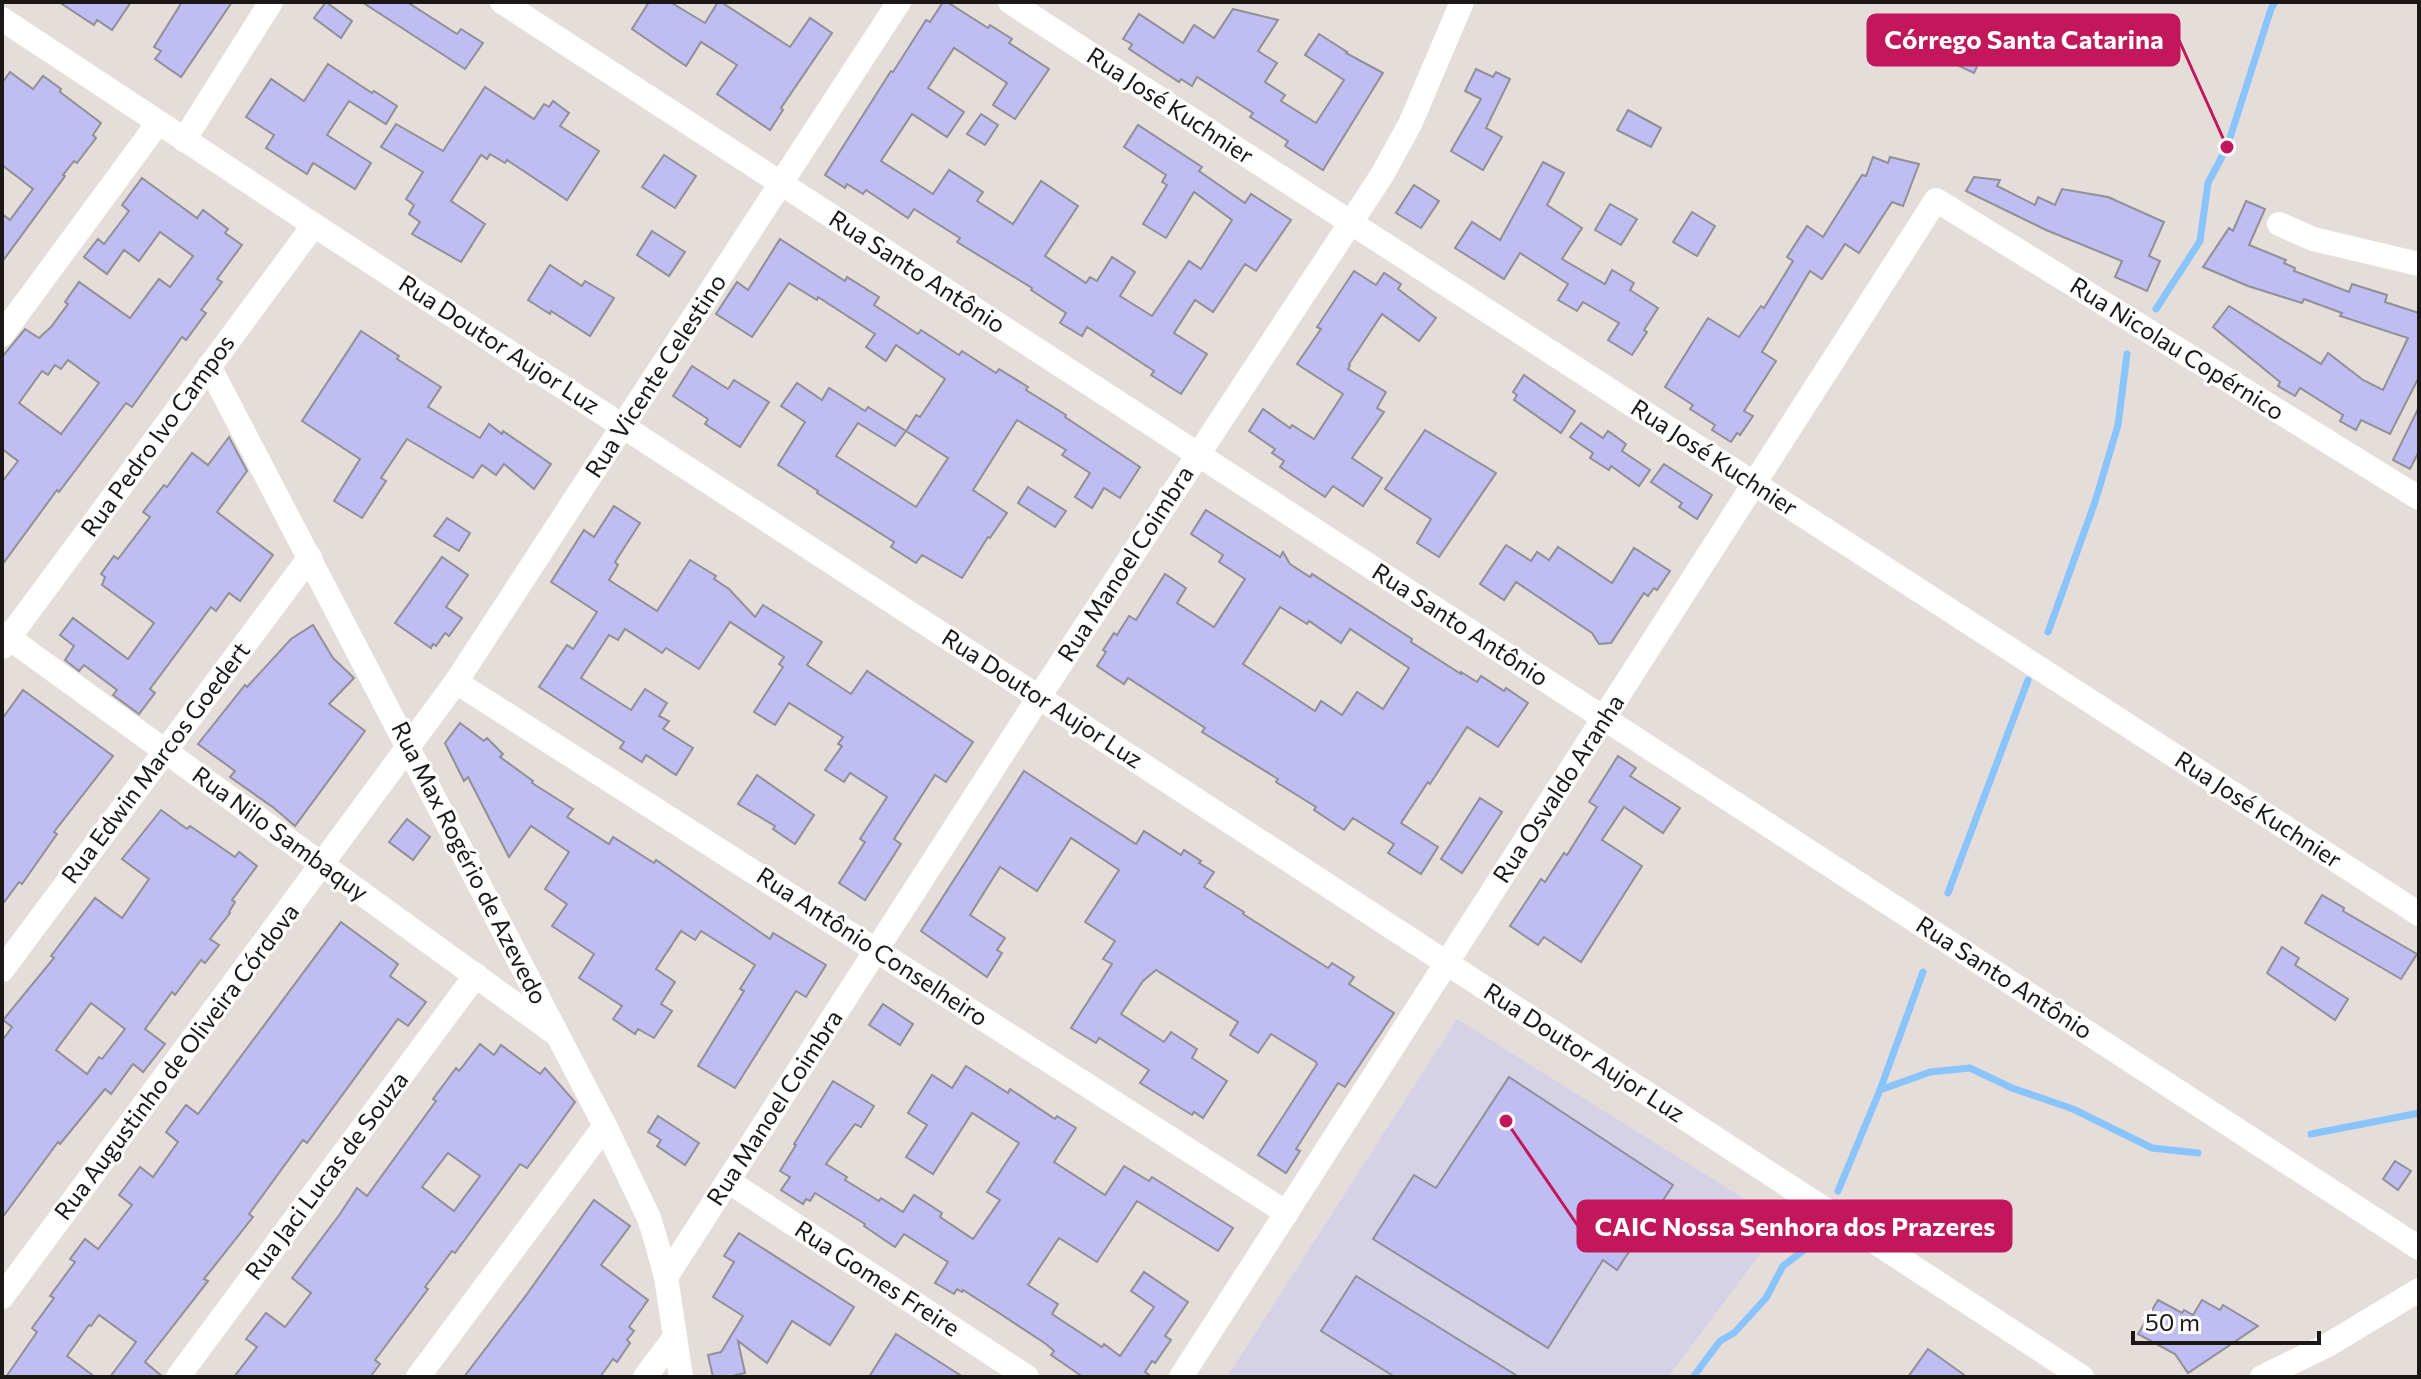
<svg xmlns="http://www.w3.org/2000/svg" width="2421" height="1379" font-family="Commissioner,sans-serif">
<style>
.education{fill:#d5d2e8}
.lines{fill:none;stroke-linecap:round;stroke-linejoin:round}
.stream{stroke:#8ac4fd;stroke-width:7}
.building{fill:#c0bdf3;stroke:#909096;stroke-width:2;fill-rule:evenodd}
.minor{stroke:#fff;stroke-width:24}
.labels{text-anchor:middle;stroke-width:6;stroke-linejoin:round;paint-order:stroke}
.street-label{font-size:24px;fill:#1a1716;stroke:#fff}
.leader{fill:none;stroke:#c2185b;stroke-width:3}
.callout-dot{fill:#c2185b;stroke:#fff;stroke-width:3}
.callout{fill:#c2185b;stroke:#c2185b;stroke-width:3}
.callout-label{font-size:26px;text-anchor:middle;font-weight:bold;fill:#fff}
</style>
<rect width="100%" height="100%" fill="#e4ddda"/>
<polygon class="education" points="1457,1019 1783,1223 1668,1377 1227,1377"/>
<g class="lines">
<g class="stream">
<polyline points="2156,309 2200,241 2208,183 2227,147 2271,9 2275,2"/>
<polyline points="2048,632 2095,502 2118,425 2127,354"/>
<polyline points="1948,893 2028,680"/>
<polyline points="1880,1090 1930,1072 1970,1068 2012,1088 2073,1109 2152,1148 2198,1153"/>
<polyline points="2311,1134 2419,1113"/>
<polyline points="1838,1191 1880,1090 1923,972"/>
<polyline points="1693,1377 1720,1341 1734,1333 1766,1298 1783,1266 1812,1244"/>
</g>
</g>
<g class="building">
<polygon points="59,2 131,2 112,30 97,20 94,25"/>
<polygon points="182,2 232,2 181,77 155,59 161,51 154,47"/>
<polygon points="326,2 352,21 341,38 314,18"/>
<polygon points="362,2 407,2 457,34 461,29 483,43 465,69"/>
<polygon points="649,2 670,2 705,23 718,2 721,2 790,47 810,18 832,33 781,108 783,110 770,130 717,94 737,65 701,42 686,66 632,29"/>
<polygon points="943,2 947,2 988,28 990,25 1012,39 1009,43 1049,69 1015,119 993,105 1007,83 954,48 928,88 964,112 947,137 912,114 881,161 933,194 949,170 983,192 977,201 1013,224 1041,181 1078,206 1045,256 1086,283 1090,277 1097,281 1112,257 1135,272 1120,296 1152,316 1189,261 1201,269 1232,220 1194,192 1166,238 1143,224 1167,185 1162,182 1166,175 1124,147 1138,125 1202,167 1199,171 1245,203 1251,194 1291,220 1256,271 1245,264 1213,312 1195,300 1174,333 1207,354 1181,394 1151,375 1154,371 1087,327 1082,336 1060,323 1066,313 1031,290 1032,288 957,242 960,238 914,209 908,218 866,190 863,194 847,184 845,188 825,175 891,71 893,72 926,20 930,22"/>
<polygon points="1233,9 1278,20 1258,51 1277,63 1265,82 1285,95 1281,101 1316,123 1344,80 1305,55 1319,34 1347,52 1346,53 1383,73 1323,170 1285,146 1288,141 1250,117 1253,113 1197,77 1192,86 1181,79 1179,82 1129,49 1132,44 1123,39 1139,14 1183,43 1194,25 1214,38"/>
<polygon points="1960,15 1994,31 1974,73 1940,57"/>
<polygon points="328,64 372,93 374,91 397,106 386,124 349,101 327,135 371,163 355,189 313,163 307,174 266,148 274,135 246,117 271,79 304,101"/>
<polygon points="1476,69 1493,77 1496,72 1510,79 1486,128 1502,137 1483,170 1451,151 1481,99 1465,91"/>
<polygon points="10,72 33,89 43,76 61,89 60,92 101,123 93,135 96,138 77,163 74,161 63,175 65,176 2,262 2,214 10,220 33,189 2,165 2,83"/>
<polygon points="485,87 534,119 544,104 549,107 553,101 569,113 560,126 599,151 567,200 507,160 505,163 490,154 487,159 481,155 451,201 485,224 461,262 412,234 420,222 409,214 414,205 406,199 423,172 381,147 396,124 443,151"/>
<polygon points="1628,110 1661,128 1651,147 1617,130"/>
<polygon points="981,114 998,125 985,145 967,134"/>
<polygon points="664,155 696,176 675,208 642,187"/>
<polygon points="1873,157 1888,163 1890,157 1919,164 1903,206 1892,202 1859,253 1845,244 1822,279 1810,271 1762,352 1776,361 1744,411 1753,416 1740,435 1737,433 1731,442 1712,430 1715,425 1690,409 1693,405 1665,387 1708,318 1739,337 1761,306 1764,308 1793,261 1787,257 1807,226 1823,237 1862,175 1866,176"/>
<polygon points="1543,162 1564,173 1547,205 1582,228 1562,259 1605,284 1612,270 1634,283 1630,290 1658,308 1644,330 1647,332 1632,355 1608,340 1619,323 1583,302 1577,311 1558,300 1568,284 1520,253 1504,279 1455,248 1472,222 1500,240"/>
<polygon points="1974,177 2000,180 1997,186 2035,205 2038,197 2055,205 2062,189 2108,197 2164,222 2149,256 2160,261 2147,291 2115,277 2122,261 2046,230 1966,191"/>
<path d="M142 178 197 218 203 210 228 229 225 233 242 245 217 279 222 282 201 310 206 313 186 340 182 337 132 407 126 403 59 492 57 490 2 565V482L18 461 2 449V357L25 329 39 338 51 327 68 304 65 302 79 282 130 318 159 279 170 287 193 256 160 232 139 261 124 250 107 274 84 257 98 239 104 244 129 211 122 205ZM68 360 99 383 61 434 19 403 42 371 48 375 55 365 61 369Z"/>
<polygon points="1414,185 1439,201 1421,228 1396,213"/>
<polygon points="2246,201 2265,209 2249,245 2286,260 2284,263 2295,268 2294,271 2349,292 2352,284 2387,295 2385,302 2419,313 2419,377 2390,434 2361,420 2356,430 2340,421 2343,415 2300,388 2295,396 2278,386 2280,382 2213,327 2229,306 2321,364 2328,353 2363,380 2383,390 2408,338 2340,316 2342,313 2304,299 2302,303 2248,286 2203,267 2229,228 2233,231"/>
<polygon points="1610,204 1637,219 1621,245 1595,230"/>
<polygon points="1692,212 1715,226 1697,256 1673,242"/>
<polygon points="652,231 685,252 669,276 637,255"/>
<path d="M780 239 845 281 847 277 879 297 874 305 918 334 921 330 959 355 962 351 996 373 999 369 1028 387 1026 390 1066 415 1065 417 1140 467 1120 498 1104 488 1092 508 1075 497 1090 473 1062 455 1066 450 1017 420 973 490 1007 513 990 538 988 537 962 578 922 555 916 563 891 547 894 542 817 493 818 491 778 465 805 422 781 406 797 383 822 400 829 388 865 411 868 407 906 431 916 415 920 417 945 379 896 345 886 361 866 347 875 334 818 297 817 300 789 283 752 337 716 314 737 282 748 290ZM858 423 895 446 906 431 948 458 916 507 836 456Z"/>
<polygon points="550,265 582,286 585,281 614,298 590,336 551,311 550,314 528,300"/>
<polygon points="1354,271 1376,285 1384,273 1401,284 1398,289 1436,318 1419,341 1382,314 1349,364 1350,365 1348,369 1386,392 1377,408 1384,412 1352,458 1382,478 1363,506 1333,486 1325,497 1280,467 1284,461 1272,453 1275,449 1249,431 1263,409 1290,428 1292,425 1314,439 1343,394 1297,364 1321,329 1317,327"/>
<polygon points="361,331 399,356 397,359 441,387 428,407 480,438 489,424 502,434 503,431 551,464 534,489 504,464 496,475 482,465 473,478 407,439 381,478 386,481 362,518 334,501 360,459 302,421"/>
<polygon points="692,366 728,389 734,380 769,402 740,447 705,424 708,419 673,396"/>
<polygon points="1524,375 1575,411 1561,433 1514,400 1517,395 1513,392"/>
<polygon points="2419,407 2419,451 2410,469 2393,460"/>
<polygon points="1581,423 1603,438 1608,431 1626,444 1622,451 1650,470 1639,486 1611,466 1609,470 1590,458 1593,453 1570,437"/>
<polygon points="1425,430 1496,473 1439,557 1417,543 1431,519 1385,489"/>
<polygon points="229,437 247,471 217,512 273,555 240,601 229,593 216,611 211,607 150,689 155,693 139,714 113,695 117,690 84,665 79,671 65,660 74,646 60,635 73,618 128,659 154,623 102,585 105,577 101,574 114,556 118,559 150,517 143,512 164,485 167,487 192,453 208,465"/>
<polygon points="1664,464 1712,495 1697,519 1679,507 1682,503 1651,482"/>
<polygon points="1028,487 1066,511 1055,527 1018,503"/>
<polygon points="614,506 640,523 615,562 618,565 609,580 657,611 690,560 716,576 714,579 729,589 755,617 763,605 822,642 807,665 851,694 867,671 973,742 946,782 935,775 894,839 901,844 865,900 839,883 865,842 860,839 887,797 850,773 844,782 825,770 842,746 838,744 843,737 789,703 775,725 754,712 783,667 779,664 784,657 730,622 699,669 666,648 662,653 625,629 618,640 609,635 581,678 631,710 645,689 667,703 659,716 669,721 663,729 693,748 676,775 646,755 642,762 620,748 624,742 539,687 567,645 573,649 597,612 551,582 584,530 594,537"/>
<path d="M1206 510 1280 557 1283 552 1290 564 1310 577 1312 574 1412 639 1411 642 1461 674V672L1477 682 1481 676 1504 691 1506 688 1528 703 1498 747 1467 727 1430 784 1428 782 1401 823 1438 847 1421 874 1388 853 1394 844 1353 818 1344 830 1314 810 1316 807 1276 782 1278 779 1202 732 1205 728 1128 678 1124 684 1097 666 1106 652 1103 650 1114 633 1117 635 1129 616 1136 620 1165 574 1186 588 1177 603 1214 627 1245 579 1219 562 1223 555 1191 534ZM1280 607 1307 624 1309 621 1341 643 1350 629 1409 668 1383 709 1357 692 1342 715 1321 701 1315 711 1243 664Z"/>
<polygon points="447,518 470,533 459,551 434,536"/>
<polygon points="1506,545 1531,561 1537,552 1549,560 1558,547 1612,583 1634,548 1670,571 1657,590 1654,588 1648,596 1644,593 1611,643 1599,644 1592,633 1516,582 1504,600 1480,584"/>
<polygon points="442,557 468,575 446,607 462,618 449,636 445,633 436,646 433,644 431,648 395,623"/>
<polygon points="313,625 333,658 354,678 329,704 365,731 295,826 274,808 230,777 235,771 198,744 245,685 247,687 291,639"/>
<polygon points="23,690 113,756 54,832 57,834 22,884 19,882 2,905 2,719"/>
<polygon points="460,723 484,741 487,738 503,754 500,757 533,781 532,783 573,809 567,817 609,844 613,837 654,863 656,860 770,939 773,933 826,965 806,997 796,991 735,1088 698,1066 744,991 740,989 755,965 701,931 695,940 681,931 656,969 675,982 661,1004 672,1011 654,1038 638,1029 635,1034 613,1019 622,1006 579,978 594,954 552,926 567,904 545,889 569,852 531,826 509,857 468,777 464,781 445,743"/>
<polygon points="1618,756 1636,768 1630,776 1680,808 1663,833 1624,807 1602,840 1642,866 1581,962 1544,937 1538,945 1510,926 1541,879 1545,882 1564,853 1567,855 1597,807 1589,802"/>
<polygon points="1024,771 1136,844 1144,831 1181,855 1184,850 1201,861 1199,863 1214,872 1204,887 1244,912 1243,914 1328,968 1332,963 1354,977 1349,984 1394,1013 1345,1087 1338,1083 1296,1149 1300,1151 1286,1173 1258,1155 1317,1064 1316,1062 1271,1034 1258,1053 1230,1035 1238,1022 1156,970 1143,981 1121,1014 1164,1042 1171,1032 1197,1049 1192,1058 1227,1081 1203,1118 1194,1112 1192,1115 1140,1083 1149,1070 1099,1038 1096,1043 1071,1028 1112,964 1103,959 1115,941 1085,922 1119,870 1071,838 1037,891 1000,867 970,915 1005,938 997,950 1002,953 987,977 921,931"/>
<polygon points="757,775 814,815 795,844 773,829 775,826 738,804"/>
<polygon points="1480,798 1502,812 1462,873 1441,859"/>
<path d="M161 810 187 829 190 826 235 857 239 852 257 866 232 900 235 902 229 912 230 913 210 939 219 945 205 963 201 960 175 995 172 992 145 1029 165 1044 143 1072 133 1064 111 1094 105 1089 60 1144 58 1142 2 1218V1041L12 1027 3 1020 54 958 51 956 95 898 122 918 149 879 122 859ZM91 1003 125 1029 102 1059 99 1057 87 1074 56 1050Z"/>
<polygon points="407,819 430,837 413,860 389,842"/>
<polygon points="2322,895 2344,908 2343,911 2417,954 2401,979 2305,923"/>
<polygon points="341,922 398,964 390,976 426,1002 408,1026 398,1019 307,1143 303,1140 249,1214 253,1217 204,1279 208,1281 145,1362 163,1377 110,1377 136,1342 99,1315 91,1326 89,1325 67,1356 95,1377 6,1377 37,1332 32,1328 54,1298 50,1296 75,1262 70,1259 85,1239 98,1249 132,1205 119,1195 140,1167 153,1177 178,1142 166,1132 186,1105 198,1114"/>
<polygon points="2282,947 2299,958 2295,965 2348,999 2335,1020 2267,973"/>
<polygon points="883,1004 913,1024 900,1045 869,1025"/>
<path d="M480 1044 494 1055 501 1045 540 1074 545 1068 575 1102 550 1137 527 1168 520 1164 455 1253 452 1251 425 1287 428 1289 375 1360 380 1364 370 1377H234L257 1347 246 1339 266 1313 285 1327 311 1293 292 1278 340 1214 357 1188 367 1196 436 1101 433 1099 456 1068 459 1071ZM448 1153 480 1176 454 1211 422 1187Z"/>
<polygon points="966,1066 1008,1093 1010,1089 1055,1119 1057,1116 1076,1128 1054,1162 1105,1195 1124,1166 1149,1181 1152,1177 1233,1228 1218,1251 1137,1201 1097,1262 1059,1238 1028,1285 1058,1304 1052,1314 1102,1347 1104,1344 1120,1356 1154,1307 1131,1291 1144,1272 1188,1302 1165,1336 1171,1340 1155,1363 1152,1361 1145,1372 1152,1377 1083,1377 1051,1355 1054,1351 1046,1344 999,1313 963,1290 962,1292 957,1289 954,1294 935,1283 948,1262 904,1234 895,1247 864,1226 865,1224 815,1193 810,1201 806,1199 803,1204 781,1190 790,1177 780,1171 796,1145 794,1144 833,1081 874,1106 861,1127 855,1124 826,1164 847,1177 845,1180 879,1201 881,1198 903,1212 914,1195 942,1213 940,1217 973,1239 1000,1200 987,1192 1019,1143 972,1113 933,1174 906,1157 927,1125 908,1113 932,1075 952,1088"/>
<polygon points="1509,1077 1673,1185 1617,1270 1603,1260 1548,1348 1373,1239 1414,1175 1436,1188"/>
<polygon points="658,1116 699,1143 685,1165 657,1146 661,1140 648,1132"/>
<polygon points="2395,1161 2411,1171 2398,1190 2383,1179"/>
<polygon points="594,1200 630,1226 601,1265 648,1300 629,1327 634,1331 627,1340 630,1343 617,1362 613,1359 600,1377 464,1377 527,1294"/>
<polygon points="739,1233 854,1307 830,1345 792,1321 767,1363 738,1341 745,1373 728,1377 713,1377 708,1355 721,1352 743,1316 713,1297 734,1262 724,1256"/>
<polygon points="1356,1276 1519,1377 1395,1377 1321,1331"/>
<polygon points="2158,1300 2182,1313 2184,1310 2193,1315 2202,1300 2220,1310 2223,1305 2258,1326 2188,1373 2175,1354 2138,1334"/>
<polygon points="896,1334 963,1377 869,1377"/>
<polygon points="1928,1349 1967,1377 1908,1377"/>
</g>
<g class="lines">
<g class="minor">
<polyline points="502,2 2419,1248"/>
<polyline points="1010,2 2419,914"/>
<polyline points="2,19 314,225 2082,1377"/>
<polyline points="184,140 271,2"/>
<polyline points="2279,224 2313,239 2419,264"/>
<polyline points="2,335 158,123"/>
<polyline points="209,366 605,1126 649,1218 657,1244 666,1277 681,1377"/>
<polyline points="2,633 552,1031"/>
<polyline points="2,647 314,225"/>
<polyline points="456,682 1287,1213"/>
<polyline points="2,970 310,557"/>
<polyline points="728,1181 1027,1377"/>
<polyline points="666,1277 1039,697 1382,175 1410,124 1462,2"/>
<polyline points="2,1297 456,682 899,2"/>
<polyline points="178,1377 476,975"/>
<polyline points="418,1377 605,1126"/>
<polyline points="645,1377 675,1337"/>
<polyline points="1181,1377 1936,200 2419,498"/>
<polyline points="2262,1377 2328,1345 2419,1290"/>
</g>
</g>
<g class="labels">
<g class="street-label">
<text transform="translate(1170 106) rotate(33)" y="8">Rua José Kuchnier</text>
<text transform="translate(917 272) rotate(33)" y="8">Rua Santo Antônio</text>
<text transform="translate(499 345) rotate(33)" y="8">Rua Doutor Aujor Luz</text>
<text transform="translate(2177 349) rotate(32)" y="8">Rua Nicolau Copérnico</text>
<text transform="translate(656 376) rotate(-57)" y="8">Rua Vicente Celestino</text>
<text transform="translate(158 436) rotate(-54)" y="8">Rua Pedro Ivo Campos</text>
<text transform="translate(1714 458) rotate(33)" y="8">Rua José Kuchnier</text>
<text transform="translate(1126 564) rotate(-57)" y="8">Rua Manoel Coimbra</text>
<text transform="translate(1460 625) rotate(33)" y="8">Rua Santo Antônio</text>
<text transform="translate(1042 699) rotate(33)" y="8">Rua Doutor Aujor Luz</text>
<text transform="translate(156 763) rotate(-53)" y="8">Rua Edwin Marcos Goedert</text>
<text transform="translate(1559 789) rotate(-57)" y="8">Rua Osvaldo Aranha</text>
<text transform="translate(2258 810) rotate(33)" y="8">Rua José Kuchnier</text>
<text transform="translate(280 834) rotate(36)" y="8">Rua Nilo Sambaquy</text>
<text transform="translate(469 863) rotate(63)" y="8">Rua Max Rogério de Azevedo</text>
<text transform="translate(872 947) rotate(33)" y="8">Rua Antônio Conselheiro</text>
<text transform="translate(2004 978) rotate(33)" y="8">Rua Santo Antônio</text>
<text transform="translate(1584 1053) rotate(33)" y="8">Rua Doutor Aujor Luz</text>
<text transform="translate(177 1062) rotate(-53)" y="8">Rua Augustinho de Oliveira Córdova</text>
<text transform="translate(775 1108) rotate(-57)" y="8">Rua Manoel Coimbra</text>
<text transform="translate(327 1176) rotate(-53)" y="8">Rua Jaci Lucas de Souza</text>
<text transform="translate(877 1279) rotate(33)" y="8">Rua Gomes Freire</text>
</g>
</g>
<path class="leader" d="M2227 147L2179 40M1506 1121L1578 1226"/>
<g class="callout-dot">
<circle cx="2227" cy="147" r="8"/>
<circle cx="1506" cy="1121" r="8"/>
</g>
<g class="callout">
<rect x="1868" y="15" width="311" height="50" rx="8"/>
<rect x="1578" y="1201" width="433" height="50" rx="8"/>
</g>
<g class="callout-label">
<text x="2024" y="49">Córrego Santa Catarina</text>
<text x="1795" y="1236">CAIC Nossa Senhora dos Prazeres</text>
</g>
<rect width="2421" height="1379" fill="none" stroke="#1a1716" stroke-width="8"/>
<path d="M2133 1331v12h186v-12" fill="none" stroke="#1a1716" stroke-width="4"/>
<text x="2145" y="1331" font-size="24" fill="#1a1716" stroke="#ffffff" stroke-width="6" paint-order="stroke">50 m</text>
</svg>
